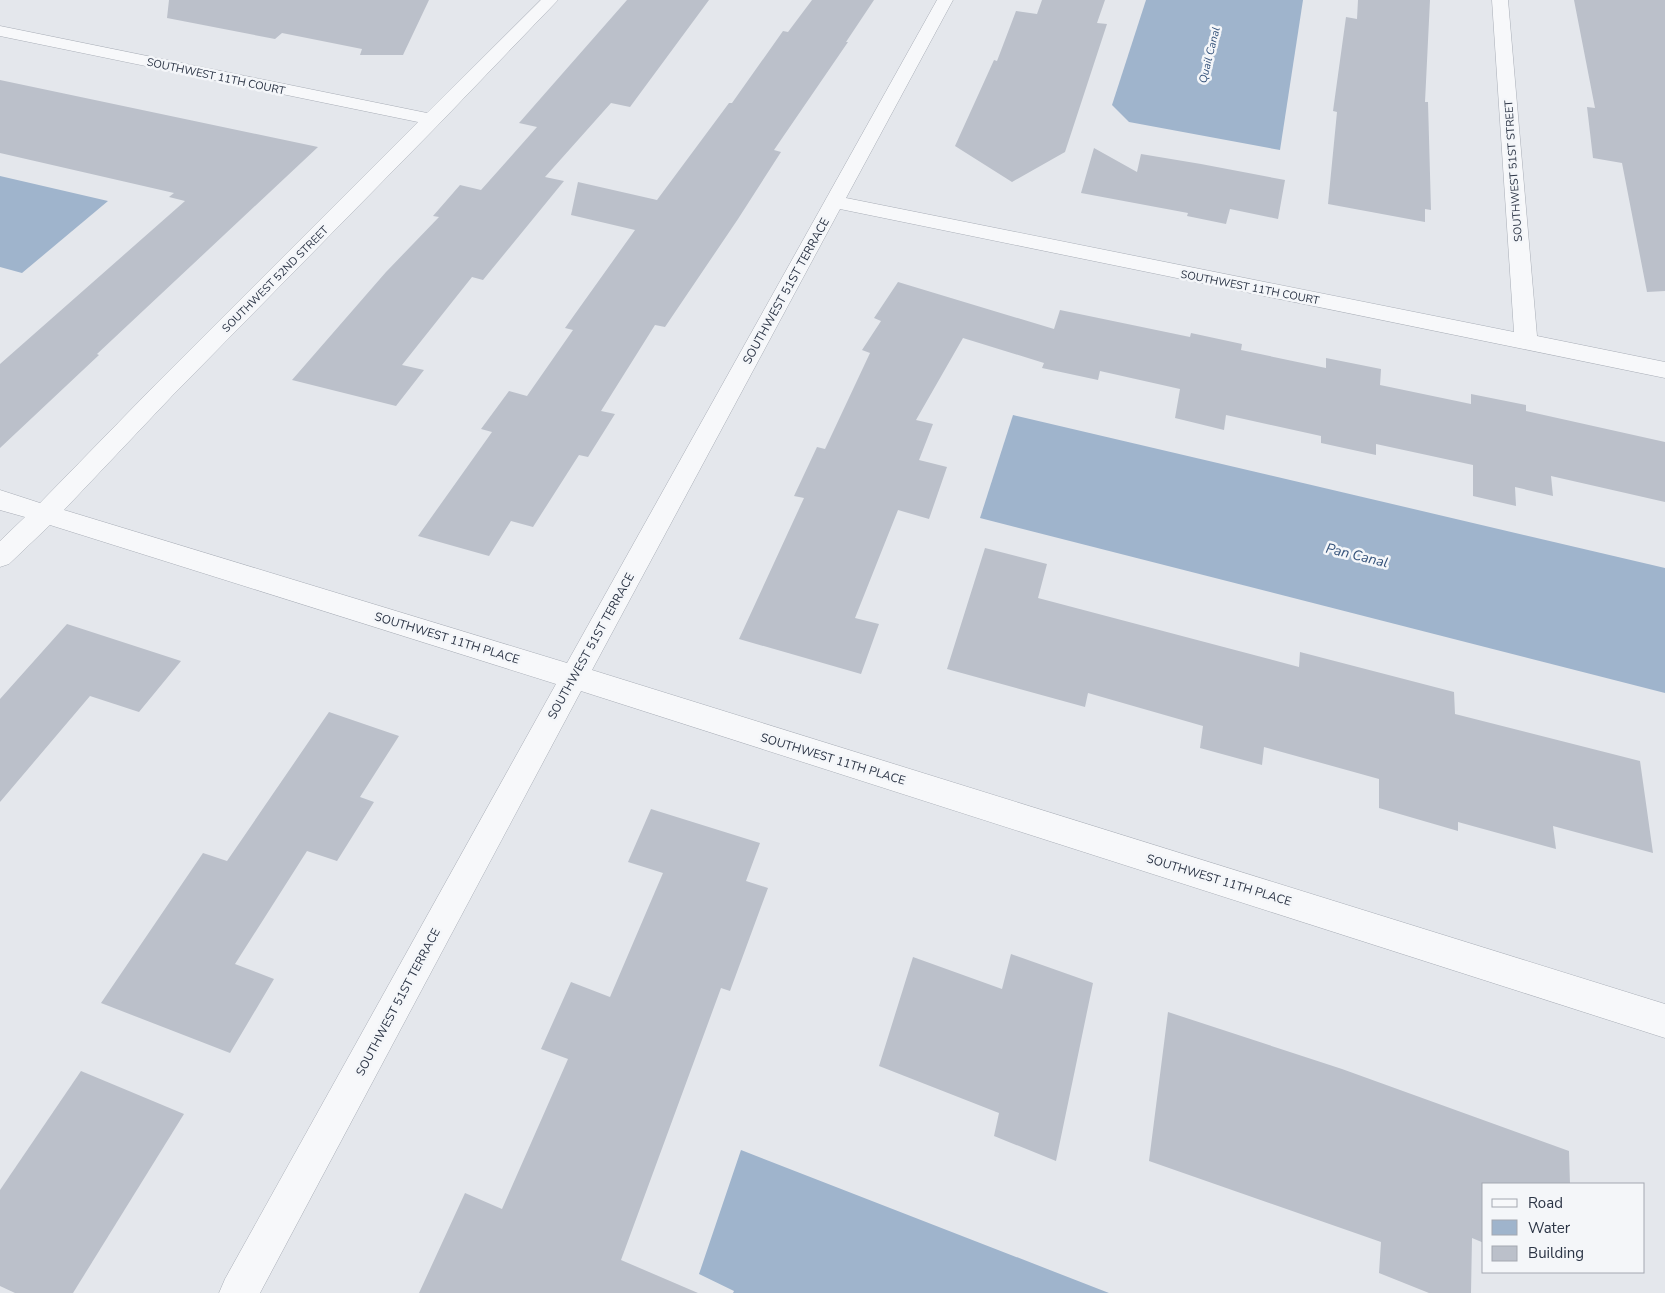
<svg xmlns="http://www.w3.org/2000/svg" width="1665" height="1293" font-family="'Nunito Sans',sans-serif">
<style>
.water{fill:#9fb4cc}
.building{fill:#bbc0ca}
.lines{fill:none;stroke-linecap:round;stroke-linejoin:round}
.street-casing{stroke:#a9aeb7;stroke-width:1}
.street{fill:#f7f8fa;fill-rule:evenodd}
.labels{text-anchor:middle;stroke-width:5;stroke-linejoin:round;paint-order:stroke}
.far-water-label{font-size:11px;font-style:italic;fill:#34527a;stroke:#f4f6f9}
.far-street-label{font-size:11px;fill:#2b3445;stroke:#f4f6f9}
.street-label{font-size:12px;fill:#2b3445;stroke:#f4f6f9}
.water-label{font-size:14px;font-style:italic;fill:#34527a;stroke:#f4f6f9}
</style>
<rect width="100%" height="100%" fill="#e4e7ec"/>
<g class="water">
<polygon points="1146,0 1303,0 1280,150 1129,122 1112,105"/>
<polygon points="0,176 108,201 22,273 0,267"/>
<polygon points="1013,415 1665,568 1665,693 980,518"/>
<polygon points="741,1150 1109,1293 733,1293 734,1291 699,1274"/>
</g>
<g class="building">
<polygon points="169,0 429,0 403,55 360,55 362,49 282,33 275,39 167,18"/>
<polygon points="627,0 709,0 630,107 611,103 545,177 564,181 483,280 472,277 402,365 424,370 396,406 292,380 386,272 439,217 433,216 460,185 481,190 498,171 537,127 519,123"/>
<polygon points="812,0 874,0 846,42 848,42 774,150 781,152 738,219 665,327 655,325 601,411 615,414 588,457 579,455 533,527 511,521 489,556 418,536 492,432 481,429 509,391 527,396 573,330 565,328 635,230 571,215 578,182 657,200 729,103 732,103 783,31 788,32"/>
<polygon points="1042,0 1105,0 1097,23 1107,24 1065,152 1012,182 955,146 994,60 997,61 1016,11 1037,14"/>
<polygon points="1358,0 1430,0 1425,102 1428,102 1431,210 1425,209 1425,222 1328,204 1337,112 1333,111 1346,17 1357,19"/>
<polygon points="1574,0 1665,0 1665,291 1647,292 1622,163 1593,158 1587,107 1595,108"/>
<polygon points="0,80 318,147 97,354 99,355 0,448 0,364 185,201 169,197 174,193 0,153"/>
<polygon points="1094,148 1137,172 1141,154 1201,164 1285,180 1278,219 1230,209 1226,224 1187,216 1188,213 1081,193"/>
<polygon points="898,282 1054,329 1060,310 1190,337 1191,333 1242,344 1241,350 1326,368 1326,358 1381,369 1380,385 1471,404 1471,394 1526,405 1526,411 1665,442 1665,502 1551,476 1553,496 1515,487 1516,506 1473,496 1473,465 1376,444 1376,455 1321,443 1321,436 1226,415 1224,430 1175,418 1180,389 1100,371 1098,380 1042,368 1044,363 963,338 916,420 933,424 919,460 947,467 929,519 898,510 855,618 879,624 861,674 739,639 804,498 794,496 817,447 825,449 870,353 862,350 881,321 874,318"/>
<polygon points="985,548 1047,564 1038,598 1299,667 1300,652 1454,692 1455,714 1640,761 1653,853 1553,826 1556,849 1458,822 1458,831 1379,808 1379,779 1264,747 1262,765 1200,748 1203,726 1088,693 1085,707 947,669"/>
<polygon points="67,624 181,661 139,712 90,696 0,802 0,699"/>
<polygon points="329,712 399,736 360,797 374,802 337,861 307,851 235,964 274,979 230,1053 101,1003 203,853 227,861"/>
<polygon points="651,809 760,843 746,881 768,888 730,991 721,988 621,1260 698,1293 419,1293 465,1193 502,1209 568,1059 541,1049 571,982 610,997 663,873 628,862"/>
<polygon points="1011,954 1093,983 1056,1161 994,1136 999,1113 879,1066 913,957 1002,989"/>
<polygon points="1168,1012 1342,1069 1569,1151 1570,1184 1484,1184 1484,1243 1472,1238 1471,1293 1429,1293 1379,1273 1381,1242 1149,1161"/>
<polygon points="81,1071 184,1114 73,1293 15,1293 0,1286 0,1190"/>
</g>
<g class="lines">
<g class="street-casing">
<polygon id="street" points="541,0 558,0 439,124 172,396 64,510 567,663 937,0 953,0 846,198 1514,332 1492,0 1508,0 1537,336 1665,362 1665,378 840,209 592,670 1665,1004 1665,1038 581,691 260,1293 219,1293 225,1279 556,684 50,525 9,564 0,567 0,541 25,517 0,510 0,490 40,503 156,384 418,122 0,36 0,26 427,113"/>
</g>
<use href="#street" class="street"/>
</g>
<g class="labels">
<g class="far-water-label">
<text transform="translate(1209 55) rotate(-76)" y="4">Quail Canal</text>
</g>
<g class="far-street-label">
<text transform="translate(216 76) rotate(12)" y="4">SOUTHWEST 11TH COURT</text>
<text transform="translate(1513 171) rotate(-94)" y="4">SOUTHWEST 51ST STREET</text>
<text transform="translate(275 279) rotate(-45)" y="4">SOUTHWEST 52ND STREET</text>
<text transform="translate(1250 287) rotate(11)" y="4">SOUTHWEST 11TH COURT</text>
</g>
<g class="street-label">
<text transform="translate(786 291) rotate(-61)" y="4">SOUTHWEST 51ST TERRACE</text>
<text transform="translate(447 638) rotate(17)" y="4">SOUTHWEST 11TH PLACE</text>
<text transform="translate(591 646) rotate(-61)" y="4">SOUTHWEST 51ST TERRACE</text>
<text transform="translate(833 759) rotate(17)" y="4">SOUTHWEST 11TH PLACE</text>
<text transform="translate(1219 880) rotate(17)" y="4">SOUTHWEST 11TH PLACE</text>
<text transform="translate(398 1002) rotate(-62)" y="4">SOUTHWEST 51ST TERRACE</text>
</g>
<g class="water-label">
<text transform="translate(1357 555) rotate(14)" y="5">Pan Canal</text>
</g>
</g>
<rect x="1482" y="1183" width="162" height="90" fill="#f4f6f9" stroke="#a4a8b1"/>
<rect x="1492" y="1199" width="25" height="8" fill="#f7f8fa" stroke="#a4a8b1"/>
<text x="1528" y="1208" font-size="15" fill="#2b3445">Road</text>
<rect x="1492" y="1220" width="25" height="15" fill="#9fb4cc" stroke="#a4a8b1"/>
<text x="1528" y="1233" font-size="15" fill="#2b3445">Water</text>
<rect x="1492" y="1246" width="25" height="15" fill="#bbc0ca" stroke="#a4a8b1"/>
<text x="1528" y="1258" font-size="15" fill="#2b3445">Building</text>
</svg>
